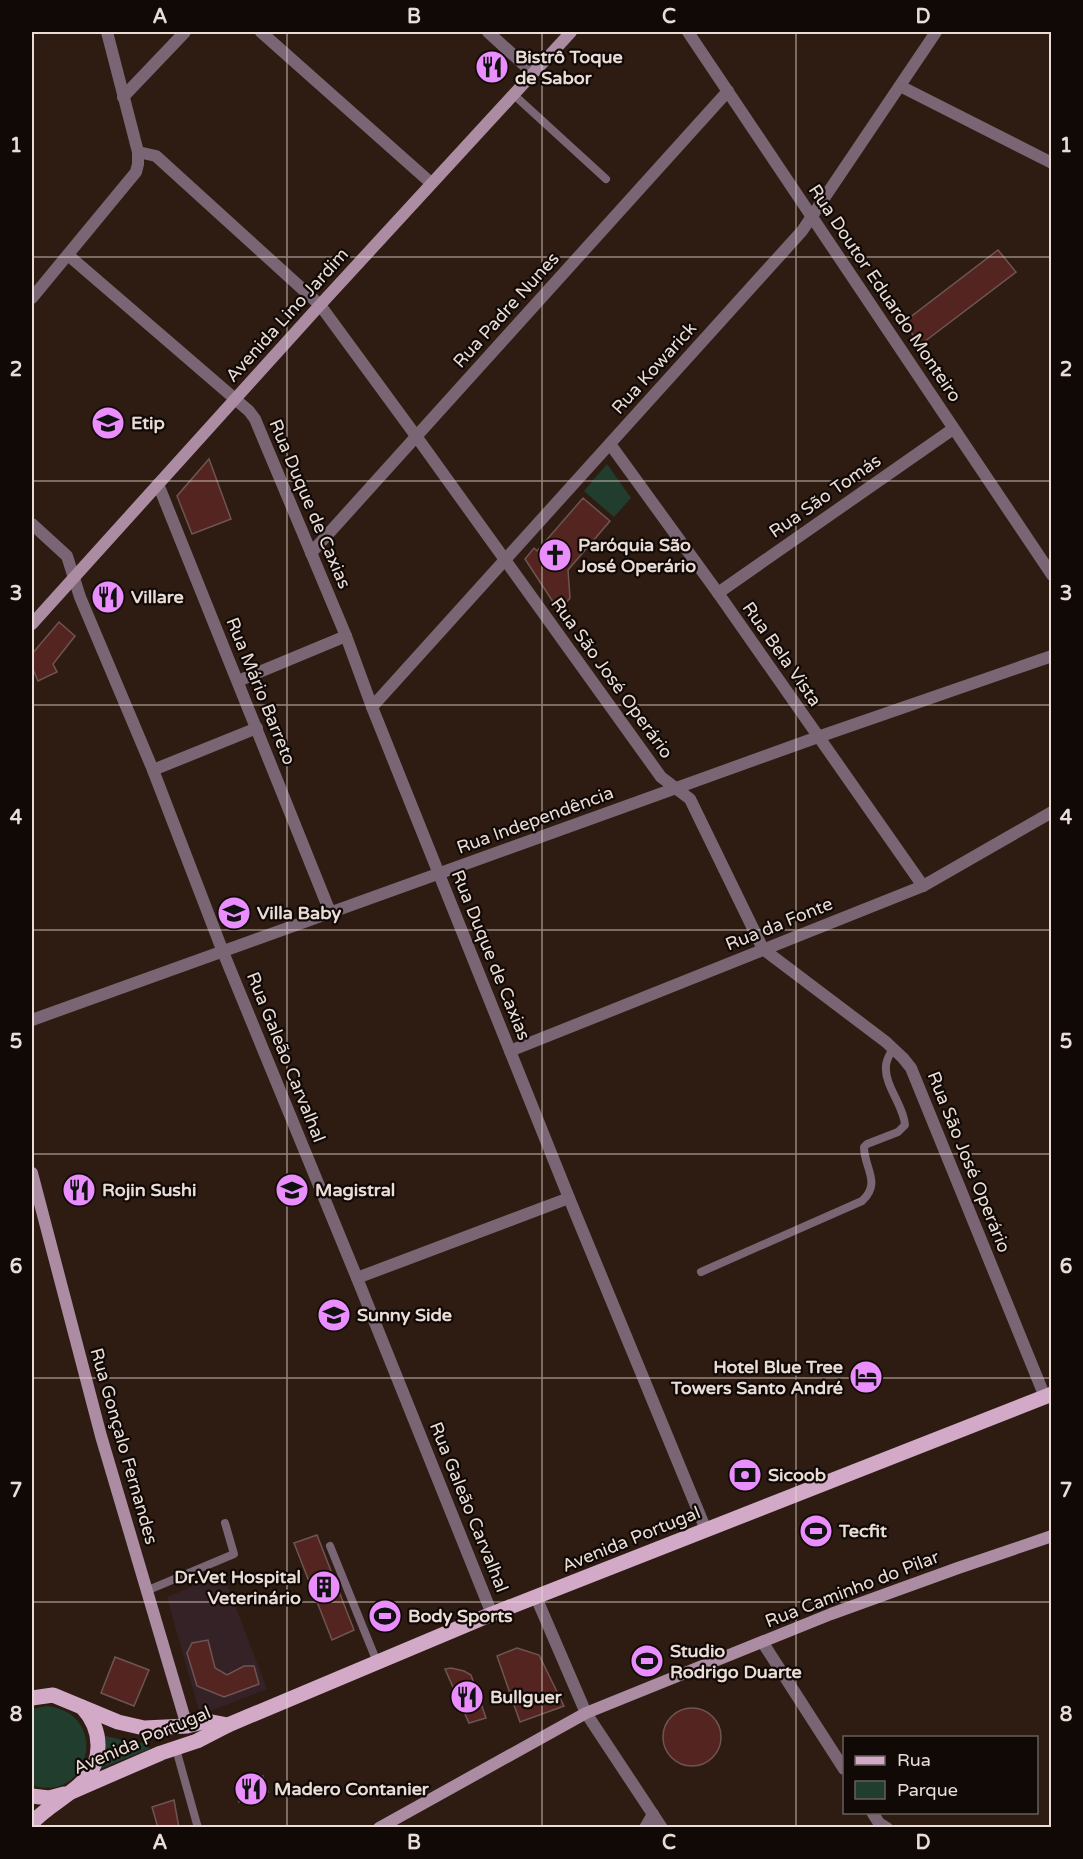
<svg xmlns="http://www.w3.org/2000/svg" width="1083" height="1859" font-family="'Varela Round',sans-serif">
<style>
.commercial{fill:#352227}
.green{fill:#213d2e}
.building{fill:#532420;stroke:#6e5552;stroke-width:1.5}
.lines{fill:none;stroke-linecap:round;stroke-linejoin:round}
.service{stroke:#796573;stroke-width:8}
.minor{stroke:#796573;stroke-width:12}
.tertiary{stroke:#796573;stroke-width:12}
.secondary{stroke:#ab8ca3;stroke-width:12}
.primary{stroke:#d2aac7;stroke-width:15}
.grid{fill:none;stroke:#eaddd7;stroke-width:1.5;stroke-opacity:0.55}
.labels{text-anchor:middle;stroke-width:4.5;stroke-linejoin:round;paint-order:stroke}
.poi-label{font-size:18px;font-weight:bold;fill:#eaddd7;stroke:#110906;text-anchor:start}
.street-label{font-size:18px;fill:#eaddd7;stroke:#110906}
.neatline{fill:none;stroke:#eaddd7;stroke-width:2}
.grid-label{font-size:20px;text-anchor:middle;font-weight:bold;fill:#eaddd7}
</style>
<rect width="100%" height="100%" fill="#2e1c13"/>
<polygon class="commercial" points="223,1574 267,1689 205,1713 199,1711 167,1597"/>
<g class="green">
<polygon points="607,464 631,498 614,517 584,491"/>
<path d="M47 1706C112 1714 89 1805 32 1785V1709Z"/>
<polygon points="101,1735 127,1741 145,1743 149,1747 149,1749 100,1769 103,1759"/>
</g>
<g class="building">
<polygon points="998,250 1016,272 920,345 904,322"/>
<polygon points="209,459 231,519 192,534 177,496"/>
<polygon points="583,498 610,521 568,570 570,598 559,611 525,559 534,548 537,551"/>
<polygon points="59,622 75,636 53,664 57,672 38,681 32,667 32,654"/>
<polygon points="317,1535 354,1630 332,1640 294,1543"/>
<polygon points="208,1640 215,1668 227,1675 244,1666 254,1666 259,1684 224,1697 197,1686 187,1653 192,1643"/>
<polygon points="517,1648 539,1655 564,1706 520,1722 497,1656"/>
<polygon points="115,1657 149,1670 134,1706 101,1693"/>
<polygon points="451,1668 464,1671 471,1675 486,1718 469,1723 445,1669"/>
<circle cx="692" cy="1737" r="29"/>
<polygon points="263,1776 268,1792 239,1802 235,1786"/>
<polygon points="174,1800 179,1828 158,1828 152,1807"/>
</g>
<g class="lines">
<g class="service">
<polyline points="513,94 606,179"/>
<path d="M701 1272 862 1201C882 1183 864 1168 864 1147L867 1144 898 1132 905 1125C904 1106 884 1085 886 1066 886 1060 890 1054 893 1048"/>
<polyline points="330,1546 377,1662"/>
<polyline points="146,1591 234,1554 225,1523"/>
<polyline points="176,1749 198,1828"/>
</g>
<g class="minor">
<polyline points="261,32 431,183"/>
<polyline points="488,32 533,73"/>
<polyline points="900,86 1052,163"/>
<polyline points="123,97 185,32"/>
<polyline points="68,255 249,411 255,419 346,636 372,707 569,1198 706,1530"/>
<polyline points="320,305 416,436 661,777 690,799 763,949 886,1042 903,1058 911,1068 1045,1397"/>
<polyline points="610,444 718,593 923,886"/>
<polyline points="158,484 330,912"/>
<polyline points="32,524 67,556 80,597 153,770 223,952 357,1278 492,1614"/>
<polyline points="311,553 728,91"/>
<polyline points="718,593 953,429"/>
<polyline points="238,681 346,636"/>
<polyline points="372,707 802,231 936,32"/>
<polyline points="153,770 257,728"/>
<polyline points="32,1020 818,737 1052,656"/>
<polyline points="510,1051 923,886 1052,812"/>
<polyline points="357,1278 569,1198"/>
<polyline points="536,1597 586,1713 662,1828"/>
<polyline points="763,1643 844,1769"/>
<polyline points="872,1812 879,1823 887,1828"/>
<polyline points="645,1828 653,1814"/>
</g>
<g class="tertiary">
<polyline points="688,32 1052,575"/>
<polyline points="138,152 156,156 320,305"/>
<polyline points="32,298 136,172 138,164 138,152 107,32"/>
</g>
<g class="secondary">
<polyline points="32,624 320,305 571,32"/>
<polyline points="32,1173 101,1436 187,1726"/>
<polyline points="379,1828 586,1713 831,1614 958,1568 1052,1536"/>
</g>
<g class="primary">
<polyline points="32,1698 53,1695 118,1722 144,1728 187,1726 207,1721 228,1725"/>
<polyline points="71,1792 161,1753 197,1741 228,1725 492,1614 1052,1394"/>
<polyline points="32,1796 49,1798 64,1794"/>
<path d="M32 1823C55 1797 99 1786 98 1745 98 1730 92 1718 82 1707"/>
</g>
</g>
<path class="grid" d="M287 32V1828M542 32V1828M796 32V1828M32 257H1052M32 481H1052M32 705H1052M32 930H1052M32 1154H1052M32 1378H1052M32 1602H1052"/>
<defs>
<g id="restaurant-disc" transform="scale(1.725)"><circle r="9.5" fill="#ea8dfd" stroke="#110906"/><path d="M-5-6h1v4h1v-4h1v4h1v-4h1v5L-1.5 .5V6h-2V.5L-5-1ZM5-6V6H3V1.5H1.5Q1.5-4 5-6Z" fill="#111"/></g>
<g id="school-disc" transform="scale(1.725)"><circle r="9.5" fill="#ea8dfd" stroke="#110906"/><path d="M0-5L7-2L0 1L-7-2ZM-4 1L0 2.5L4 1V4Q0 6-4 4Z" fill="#111"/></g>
<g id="church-disc" transform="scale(1.725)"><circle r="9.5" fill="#ea8dfd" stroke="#110906"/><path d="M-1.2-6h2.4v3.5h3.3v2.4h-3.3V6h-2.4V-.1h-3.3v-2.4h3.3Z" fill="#111"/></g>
<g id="hotel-disc" transform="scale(1.725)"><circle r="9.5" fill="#ea8dfd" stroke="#110906"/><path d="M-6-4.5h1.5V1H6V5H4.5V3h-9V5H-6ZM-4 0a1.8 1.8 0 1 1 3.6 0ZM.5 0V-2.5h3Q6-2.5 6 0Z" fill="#111"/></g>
<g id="bank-disc" transform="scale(1.725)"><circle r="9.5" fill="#ea8dfd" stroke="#110906"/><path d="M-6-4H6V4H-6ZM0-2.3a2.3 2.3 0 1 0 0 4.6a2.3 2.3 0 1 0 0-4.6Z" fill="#111"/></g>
<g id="stadium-disc" transform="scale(1.725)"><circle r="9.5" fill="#ea8dfd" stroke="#110906"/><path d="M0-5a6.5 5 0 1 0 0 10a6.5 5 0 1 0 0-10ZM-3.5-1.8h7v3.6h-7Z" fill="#111"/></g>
<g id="building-disc" transform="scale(1.725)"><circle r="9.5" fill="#ea8dfd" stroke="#110906"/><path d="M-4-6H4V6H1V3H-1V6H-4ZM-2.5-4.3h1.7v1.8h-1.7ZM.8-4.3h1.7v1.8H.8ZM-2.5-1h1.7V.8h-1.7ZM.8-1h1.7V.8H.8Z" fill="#111"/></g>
</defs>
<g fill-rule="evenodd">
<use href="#restaurant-disc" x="492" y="67"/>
<use href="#school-disc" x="108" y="423"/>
<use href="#church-disc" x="555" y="555"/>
<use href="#restaurant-disc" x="108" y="597"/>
<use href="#school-disc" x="234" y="913"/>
<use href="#restaurant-disc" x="79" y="1190"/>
<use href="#school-disc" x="292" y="1190"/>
<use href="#school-disc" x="334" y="1315"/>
<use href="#hotel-disc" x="866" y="1377"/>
<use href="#bank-disc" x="745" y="1475"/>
<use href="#stadium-disc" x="816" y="1531"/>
<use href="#building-disc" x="324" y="1587"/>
<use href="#stadium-disc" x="385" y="1616"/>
<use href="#stadium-disc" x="647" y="1661"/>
<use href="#restaurant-disc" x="467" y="1697"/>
<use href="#restaurant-disc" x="251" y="1789"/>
</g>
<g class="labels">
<g class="poi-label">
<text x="515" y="63">Bistrô Toque<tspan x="515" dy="21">de Sabor</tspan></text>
<text x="131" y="429">Etip</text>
<text x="578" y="551">Paróquia São<tspan x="578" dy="21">José Operário</tspan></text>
<text x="131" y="603">Villare</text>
<text x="257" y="919">Villa Baby</text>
<text x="102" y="1196">Rojin Sushi</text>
<text x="315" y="1196">Magistral</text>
<text x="357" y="1321">Sunny Side</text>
<text x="843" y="1373" text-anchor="end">Hotel Blue Tree<tspan x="843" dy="21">Towers Santo André</tspan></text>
<text x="768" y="1481">Sicoob</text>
<text x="839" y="1537">Tecfit</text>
<text x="301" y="1583" text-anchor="end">Dr.Vet Hospital<tspan x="301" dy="21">Veterinário</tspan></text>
<text x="408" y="1622">Body Sports</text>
<text x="670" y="1657">Studio<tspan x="670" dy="21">Rodrigo Duarte</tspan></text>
<text x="490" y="1703">Bullguer</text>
<text x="274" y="1795">Madero Contanier</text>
</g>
<g class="street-label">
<text transform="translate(885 293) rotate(56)" y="6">Rua Doutor Eduardo Monteiro</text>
<text transform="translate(506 310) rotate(-48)" y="6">Rua Padre Nunes</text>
<text transform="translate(287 315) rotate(-48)" y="6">Avenida Lino Jardim</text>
<text transform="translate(654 368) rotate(-48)" y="6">Rua Kowarick</text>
<text transform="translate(825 496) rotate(-35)" y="6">Rua São Tomás</text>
<text transform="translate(310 504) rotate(67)" y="6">Rua Duque de Caxias</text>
<text transform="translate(782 654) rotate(55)" y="6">Rua Bela Vista</text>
<text transform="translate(612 678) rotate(54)" y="6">Rua São José Operário</text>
<text transform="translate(261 691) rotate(68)" y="6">Rua Mário Barreto</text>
<text transform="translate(535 820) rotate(-20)" y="6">Rua Independência</text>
<text transform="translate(779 924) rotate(-22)" y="6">Rua da Fonte</text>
<text transform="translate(491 955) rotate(68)" y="6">Rua Duque de Caxias</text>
<text transform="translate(286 1057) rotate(68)" y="6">Rua Galeão Carvalhal</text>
<text transform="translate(969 1162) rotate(68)" y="6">Rua São José Operário</text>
<text transform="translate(124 1446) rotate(74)" y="6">Rua Gonçalo Fernandes</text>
<text transform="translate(469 1507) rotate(68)" y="6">Rua Galeão Carvalhal</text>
<text transform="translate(631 1539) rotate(-22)" y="6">Avenida Portugal</text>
<text transform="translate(852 1589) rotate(-21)" y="6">Rua Caminho do Pilar</text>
<text transform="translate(142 1740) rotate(-23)" y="6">Avenida Portugal</text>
</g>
</g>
<rect width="1083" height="1859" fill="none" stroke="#110906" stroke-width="66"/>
<rect x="843" y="1736" width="195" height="78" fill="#110906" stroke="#685e5a" stroke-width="1.5"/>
<rect x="855" y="1756" width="30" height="9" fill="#d2aac7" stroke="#685e5a" stroke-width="1.5"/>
<text x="897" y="1766" font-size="18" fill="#eaddd7">Rua</text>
<rect x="855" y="1781" width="30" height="18" fill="#213d2e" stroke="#685e5a" stroke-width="1.5"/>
<text x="897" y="1796" font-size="18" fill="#eaddd7">Parque</text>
<rect x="33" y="33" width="1017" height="1793" class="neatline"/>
<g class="grid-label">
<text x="160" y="23">A</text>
<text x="414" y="23">B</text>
<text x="669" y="23">C</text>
<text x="923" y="23">D</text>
<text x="16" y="152">1</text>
<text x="1066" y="152">1</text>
<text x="16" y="376">2</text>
<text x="1066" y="376">2</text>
<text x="16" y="600">3</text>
<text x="1066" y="600">3</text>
<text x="16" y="824">4</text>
<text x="1066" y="824">4</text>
<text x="16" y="1048">5</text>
<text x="1066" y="1048">5</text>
<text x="16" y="1273">6</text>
<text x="1066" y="1273">6</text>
<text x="16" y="1497">7</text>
<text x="1066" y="1497">7</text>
<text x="16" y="1721">8</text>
<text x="1066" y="1721">8</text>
<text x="160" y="1849">A</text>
<text x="414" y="1849">B</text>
<text x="669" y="1849">C</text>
<text x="923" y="1849">D</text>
</g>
</svg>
